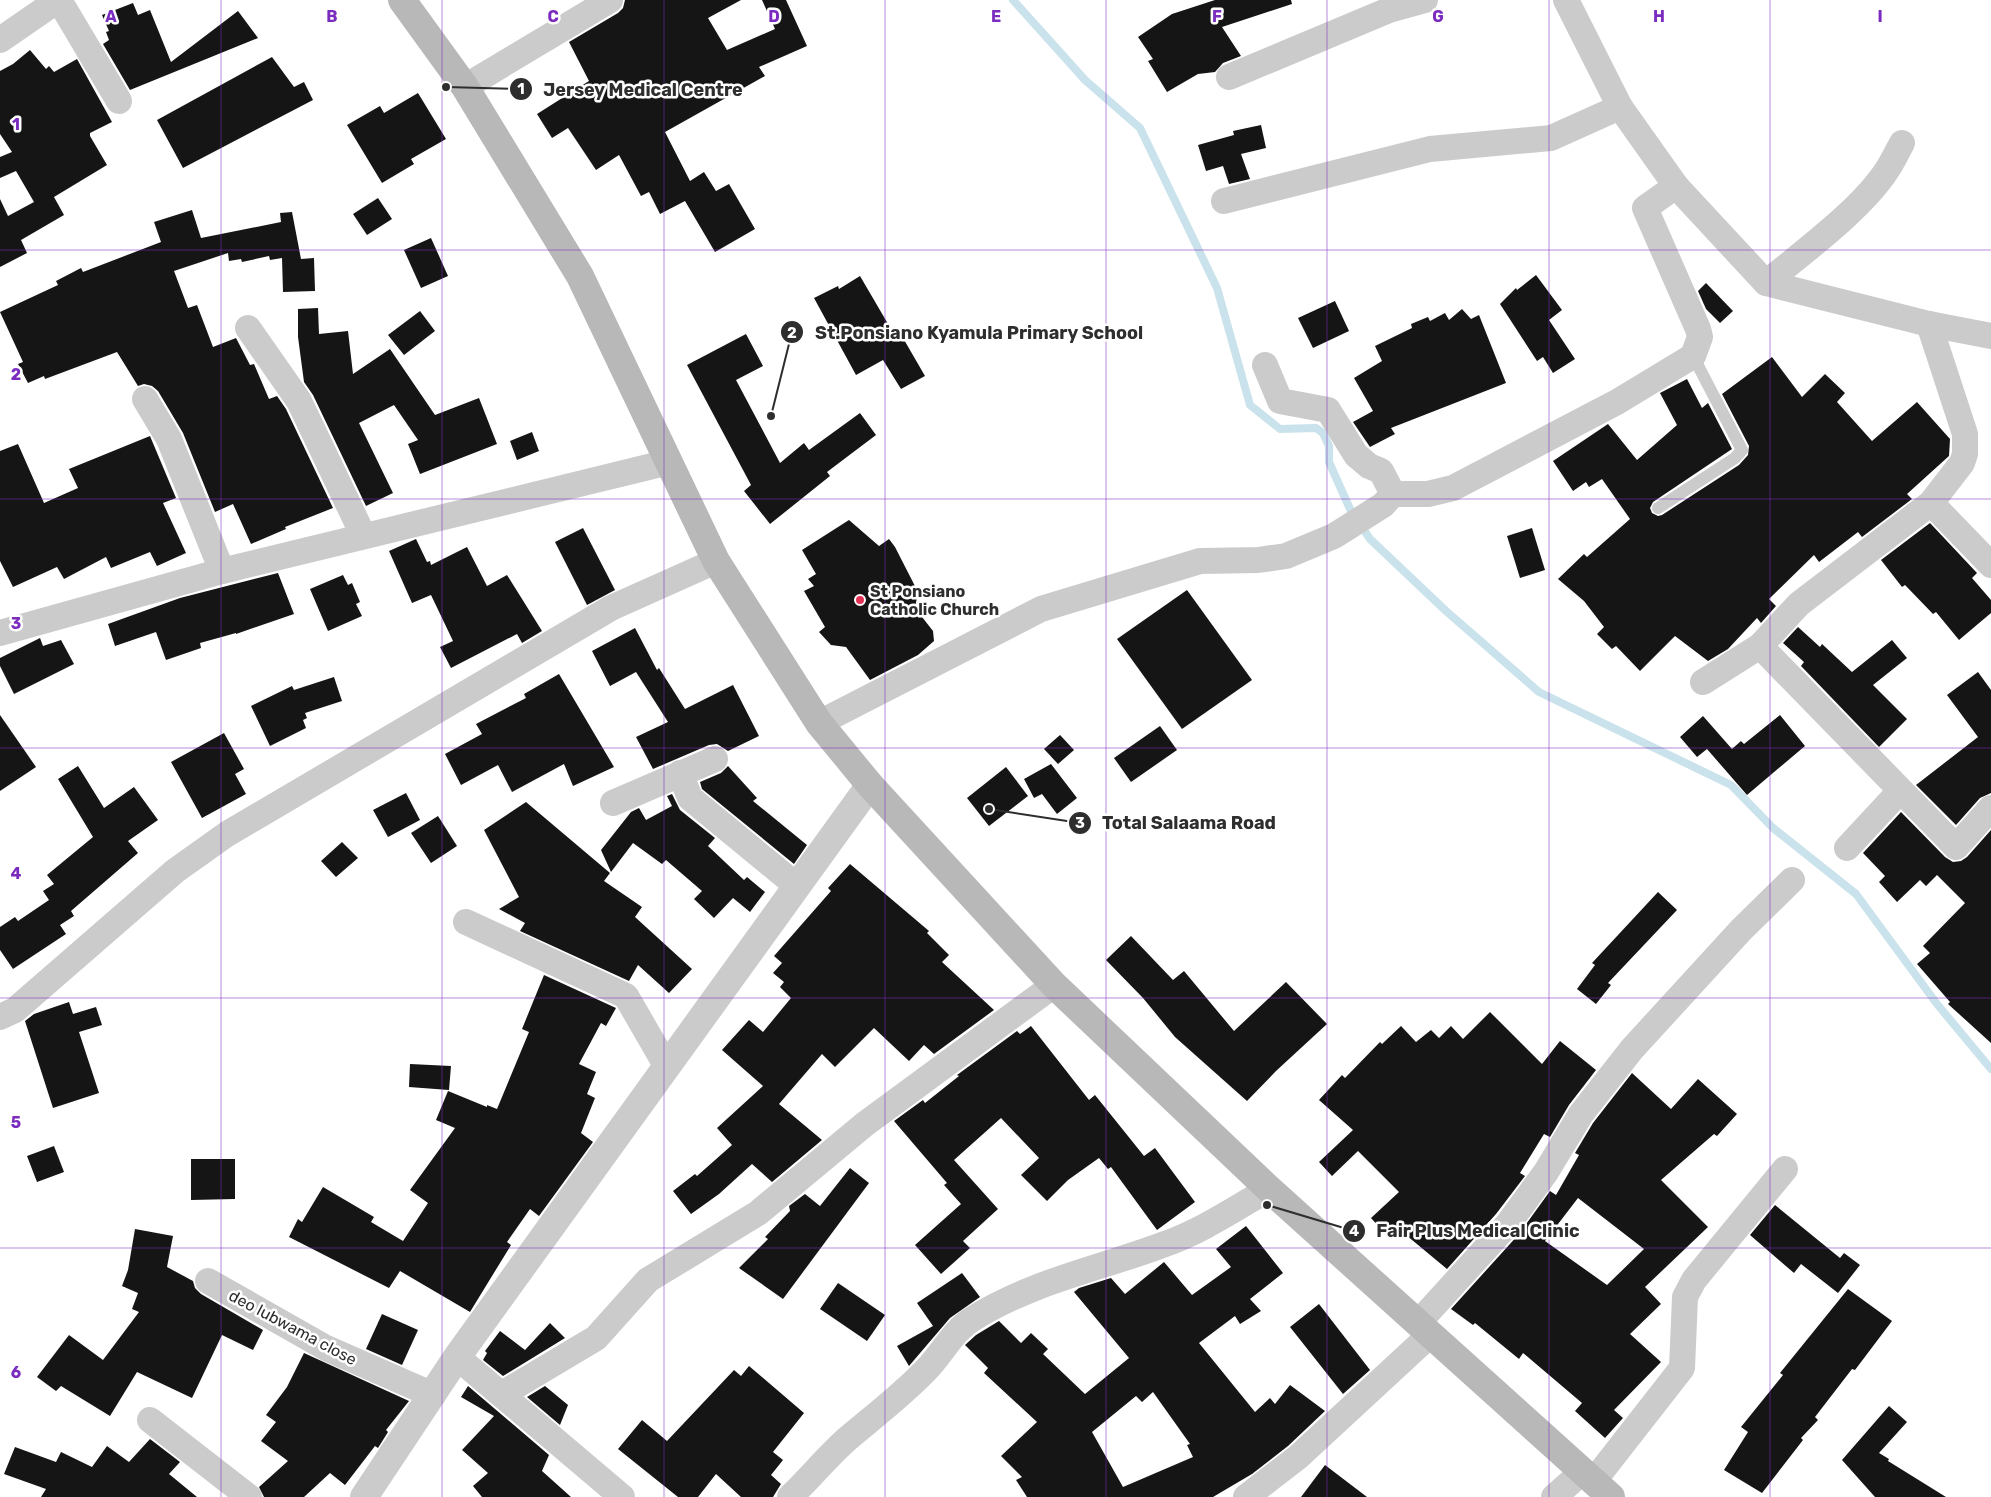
<svg xmlns="http://www.w3.org/2000/svg" width="1991" height="1497" font-family="Rubik,sans-serif">
<style>
.lines{fill:none;stroke-linecap:round;stroke-linejoin:round}
.stream{stroke:#c9e2eb;stroke-width:8}
.building{fill:#151515;fill-rule:evenodd}
.service{stroke:#cbcbcb;stroke-width:12}
.minor{stroke:#cbcbcb;stroke-width:26}
.tertiary{stroke:#cbcbcb;stroke-width:28}
.secondary{stroke:#b8b8b8;stroke-width:28}
.grid{fill:none;stroke:#7b2cbf;stroke-width:1;stroke-opacity:0.55}
.poi-dot{fill:#e33255;stroke:#fff;stroke-width:2}
.labels{text-anchor:middle;stroke-width:5;stroke-linejoin:round;paint-order:stroke}
.poi-label{font-size:16px;font-weight:bold;fill:#2e2e2e;stroke:#fff;text-anchor:start}
.street-label{font-size:16px;fill:#2e2e2e;stroke:#fff}
.grid-label{font-size:16px;text-anchor:middle;font-weight:bold;fill:#7b2cbf;stroke:#fff;stroke-width:5;stroke-linejoin:round;paint-order:stroke}
.leader{fill:none;stroke:#2e2e2e;stroke-width:2}
.callout-dot{fill:#2e2e2e;stroke:#fff;stroke-width:2}
.mark-label{font-size:15px;text-anchor:middle;font-weight:bold;fill:#fff}
.callout-label{font-size:18px;text-anchor:middle;font-weight:bold;fill:#2e2e2e;stroke:#fff;stroke-width:5;stroke-linejoin:round;paint-order:stroke}
</style>
<rect width="100%" height="100%" fill="#fff"/>
<g class="lines">
<polyline class="stream" points="1013,0 1085,80 1140,128 1217,288 1250,405 1280,429 1316,428 1323,433 1329,446 1329,462 1350,509 1370,539 1446,611 1539,692 1731,785 1773,828 1856,894 1937,1004 1991,1069"/>
</g>
<g class="building">
<polygon points="625,0 741,0 708,18 727,50 775,29 762,0 786,0 807,46 759,67 765,76 665,132 690,181 704,172 716,191 729,184 755,229 715,252 685,201 660,214 649,192 641,196 619,155 596,170 568,128 552,138 537,114 589,81 569,42 618,13 623,8"/>
<polygon points="1215,0 1291,0 1292,4 1222,27 1241,56 1223,63 1215,72 1198,74 1167,92 1148,61 1153,59 1138,37 1172,14"/>
<polygon points="133,3 138,15 150,10 171,62 238,11 258,38 130,90 103,44 109,40 106,32 109,31 102,15"/>
<polygon points="30,50 46,69 49,66 54,72 77,59 112,122 90,133 90,136 107,165 54,197 64,215 21,240 27,253 0,267 0,199 8,216 34,202 16,171 0,178 0,157 12,152 0,134 0,71 13,64"/>
<polygon points="272,57 294,87 304,82 313,100 183,168 157,120"/>
<polygon points="418,93 446,139 411,159 414,164 382,183 347,125 380,106 384,113"/>
<polygon points="1261,125 1266,148 1241,154 1250,179 1229,184 1223,166 1206,171 1198,145 1234,135 1233,131"/>
<polygon points="378,198 392,219 367,235 353,214"/>
<polygon points="192,210 201,238 281,222 280,213 292,212 301,259 314,258 315,291 283,292 282,258 270,260 269,256 242,262 241,259 229,261 228,253 174,271 188,308 197,305 213,347 236,338 250,365 254,364 269,399 277,396 286,409 333,508 285,527 286,529 251,544 233,504 215,512 183,433 158,391 152,386 144,384 138,386 117,352 45,379 44,376 28,383 18,364 23,362 0,312 58,285 56,281 81,268 83,272 161,242 154,222"/>
<polygon points="431,238 448,276 421,288 404,250"/>
<polygon points="1536,275 1562,310 1549,320 1575,359 1553,373 1543,357 1537,361 1500,304 1516,288 1517,290"/>
<polygon points="860,276 898,341 903,338 925,376 901,389 883,360 856,375 814,298 838,286 839,289"/>
<polygon points="1706,283 1733,311 1720,323 1706,309 1698,291"/>
<polygon points="1335,301 1349,331 1313,348 1298,318"/>
<polygon points="318,308 319,334 348,331 353,374 390,349 435,415 479,398 497,444 420,474 408,444 418,440 394,405 359,423 393,493 366,506 313,395 304,382 298,337 298,309"/>
<polygon points="1462,309 1471,319 1479,315 1506,383 1391,428 1395,434 1370,447 1353,422 1373,411 1354,378 1382,361 1375,346 1412,328 1411,324 1428,317 1430,321 1445,313 1449,320"/>
<polygon points="420,311 435,331 404,355 388,335"/>
<polygon points="746,334 763,366 736,380 780,463 804,443 809,450 860,413 876,435 827,472 830,476 770,524 744,491 751,485 687,365"/>
<polygon points="1772,357 1802,397 1825,374 1845,393 1837,402 1872,441 1917,402 1950,439 1949,456 1907,494 1912,499 1862,537 1858,532 1819,562 1814,555 1769,599 1776,606 1761,623 1757,618 1728,649 1708,661 1675,636 1640,671 1616,646 1612,649 1597,634 1604,627 1584,601 1558,579 1584,554 1587,557 1630,519 1602,479 1589,487 1586,482 1573,491 1553,461 1608,424 1637,460 1677,425 1660,393 1687,379 1702,408 1708,403 1732,449 1653,502 1650,508 1652,513 1658,516 1662,515 1739,465 1748,455 1749,446 1722,394"/>
<polygon points="532,432 539,451 517,460 510,441"/>
<polygon points="150,436 176,498 163,503 186,553 157,566 150,552 111,568 106,557 64,579 57,567 13,587 0,561 0,451 18,444 44,503 78,488 69,469"/>
<polygon points="849,520 879,546 889,539 895,547 918,592 915,608 933,631 934,641 918,655 870,680 846,647 831,645 819,632 825,627 804,591 814,586 808,579 816,574 802,550"/>
<polygon points="1930,523 1977,573 1972,578 1991,600 1991,613 1959,640 1936,612 1933,614 1905,585 1902,587 1881,560"/>
<polygon points="583,528 615,590 587,605 555,542"/>
<polygon points="1532,528 1545,570 1520,578 1507,536"/>
<polygon points="416,539 427,562 430,561 431,565 467,547 487,586 507,575 542,631 522,643 517,634 451,668 440,647 453,641 431,595 412,603 389,551"/>
<polygon points="278,573 294,614 236,634 236,633 200,643 201,648 166,660 156,632 115,646 108,624 180,598"/>
<polygon points="343,575 348,585 352,583 360,602 356,604 362,616 328,631 310,589"/>
<polygon points="1187,590 1252,680 1182,729 1117,639"/>
<polygon points="1798,627 1820,647 1822,644 1852,672 1892,640 1907,658 1873,685 1907,719 1879,747 1801,666 1804,662 1783,643"/>
<polygon points="635,628 657,670 659,668 685,709 733,685 759,736 728,751 717,744 709,745 653,769 636,737 668,722 636,672 610,686 592,651"/>
<polygon points="40,638 43,646 61,640 74,664 14,694 0,666 0,658"/>
<polygon points="1978,672 1991,690 1991,793 1980,798 1956,825 1916,785 1978,737 1947,695"/>
<polygon points="559,674 614,767 573,786 564,764 512,792 498,765 461,785 445,754 482,734 476,724 526,698 524,694"/>
<polygon points="334,677 342,701 305,713 307,718 303,720 306,728 270,746 251,706 292,686 294,690"/>
<polygon points="0,715 36,767 0,791"/>
<polygon points="1780,715 1805,746 1747,795 1707,749 1697,757 1680,737 1703,716 1732,749 1741,741 1744,744"/>
<polygon points="1160,726 1177,750 1131,782 1114,758"/>
<polygon points="224,733 244,769 235,774 246,794 202,818 171,762"/>
<polygon points="1060,735 1074,750 1058,764 1044,749"/>
<polygon points="1051,764 1077,798 1057,814 1042,794 1034,798 1024,779"/>
<polygon points="78,766 104,808 134,787 158,820 128,841 138,853 71,911 74,916 60,925 66,934 13,969 0,950 0,927 15,917 18,921 49,900 43,891 54,884 47,875 93,837 58,779"/>
<polygon points="728,766 757,798 753,801 807,845 794,864 702,789 700,782 721,773"/>
<polygon points="1006,767 1028,796 989,826 967,798"/>
<polygon points="406,793 420,820 388,837 373,810"/>
<polygon points="672,794 680,810 715,838 708,846 744,880 747,877 765,892 750,912 733,898 714,918 694,899 702,891 666,860 662,864 633,843 611,872 601,850 631,812 639,808 646,820 672,806 667,796"/>
<polygon points="526,802 610,873 604,881 642,907 635,917 692,969 669,993 638,965 629,981 520,931 525,923 499,909 519,897 484,830"/>
<polygon points="1901,812 1945,857 1953,862 1961,861 1967,857 1991,830 1991,1043 1948,1004 1950,1002 1917,964 1930,953 1923,946 1965,903 1937,875 1926,886 1920,880 1897,902 1879,882 1885,876 1863,853"/>
<polygon points="438,816 457,846 431,863 411,833"/>
<polygon points="342,842 358,858 336,877 321,861"/>
<polygon points="850,864 929,931 927,933 949,955 942,962 994,1010 934,1054 924,1045 909,1061 874,1028 835,1067 822,1054 779,1104 822,1140 772,1182 752,1164 719,1194 691,1214 673,1191 695,1174 697,1176 732,1145 717,1128 763,1086 722,1050 749,1020 763,1032 791,998 780,987 784,982 773,973 782,963 774,956 831,891 828,888"/>
<polygon points="1658,892 1677,910 1608,983 1611,985 1596,1004 1577,989 1595,965 1592,963"/>
<polygon points="1131,936 1173,980 1184,971 1234,1031 1286,982 1327,1024 1276,1071 1247,1101 1175,1037 1143,998 1106,960"/>
<polygon points="544,975 616,1008 606,1026 601,1023 579,1064 596,1072 587,1094 595,1098 581,1133 593,1142 539,1216 530,1209 507,1242 511,1245 470,1312 400,1271 389,1288 289,1237 298,1219 302,1222 323,1187 374,1217 371,1222 403,1241 428,1203 410,1190 455,1128 436,1120 448,1091 487,1107 487,1105 497,1109 529,1032 522,1029"/>
<polygon points="69,1002 73,1014 96,1007 102,1025 79,1032 99,1093 53,1108 25,1021 34,1014"/>
<polygon points="1490,1012 1542,1064 1560,1041 1596,1070 1569,1105 1550,1137 1544,1134 1520,1173 1525,1176 1496,1214 1447,1269 1400,1230 1390,1239 1371,1218 1399,1192 1358,1151 1332,1176 1319,1162 1353,1130 1319,1100 1342,1075 1345,1078 1380,1042 1382,1044 1401,1026 1416,1042 1431,1030 1439,1038 1451,1026 1463,1039"/>
<polygon points="1031,1026 1089,1100 1095,1095 1144,1156 1155,1148 1195,1202 1157,1230 1111,1167 1108,1169 1099,1158 1068,1180 1047,1201 1021,1175 1039,1158 1001,1118 954,1160 998,1209 963,1241 970,1248 941,1274 915,1245 961,1204 944,1185 947,1183 894,1121 923,1100 925,1103 959,1076 957,1075 1017,1031 1020,1034"/>
<polygon points="410,1064 451,1066 449,1090 409,1087"/>
<path d="M1632 1073 1671 1109 1698 1079 1737 1114 1717 1136 1714 1134 1661 1180 1708 1227 1645 1287 1661 1304 1630 1334 1661 1362 1614 1410 1623 1418 1605 1438 1575 1411 1582 1403 1523 1353 1519 1359 1475 1323 1473 1325 1451 1309 1519 1234 1550 1191 1556 1195 1579 1155 1575 1153 1593 1123ZM1578 1198 1644 1249 1607 1285 1545 1241Z"/>
<polygon points="54,1146 64,1172 37,1182 27,1156"/>
<polygon points="191,1159 235,1159 235,1199 191,1200"/>
<polygon points="850,1168 869,1183 783,1299 739,1268 768,1239 765,1237 790,1211 789,1206 805,1194 820,1206"/>
<polygon points="1775,1205 1840,1258 1844,1253 1860,1265 1838,1293 1801,1264 1794,1273 1750,1235"/>
<path d="M1246 1226 1283 1273 1250 1299 1261 1311 1240 1324 1235 1316 1199 1343 1255 1412 1270 1398 1275 1404 1290 1385 1325 1411 1288 1446 1252 1474 1213 1497H1027L1016 1480 1022 1477 1001 1456 1037 1422 984 1373 988 1368 965 1345 976 1335 999 1321 1021 1343 1031 1333 1048 1349 1043 1354 1085 1394 1129 1358 1074 1292 1079 1288 1111 1278 1125 1294 1164 1262 1192 1295 1231 1267 1216 1249ZM1153 1392 1190 1444 1187 1445 1193 1457 1123 1487 1092 1432 1136 1396 1142 1402Z"/>
<polygon points="135,1229 173,1236 167,1267 193,1281 195,1288 201,1294 263,1330 253,1350 222,1335 192,1398 137,1372 110,1416 61,1386 56,1391 37,1377 69,1335 103,1360 139,1312 132,1309 138,1293 122,1286 128,1270"/>
<polygon points="962,1273 980,1297 950,1318 909,1366 897,1346 933,1326 917,1303"/>
<polygon points="838,1283 885,1315 867,1341 820,1309"/>
<polygon points="1848,1289 1892,1321 1855,1370 1852,1369 1815,1417 1818,1420 1801,1438 1803,1440 1762,1493 1724,1470 1748,1432 1741,1427 1783,1375 1780,1373"/>
<polygon points="1319,1304 1370,1370 1343,1394 1290,1327"/>
<polygon points="382,1314 418,1330 402,1365 366,1349"/>
<polygon points="550,1323 565,1338 503,1376 483,1360 487,1353 485,1351 500,1331 525,1350"/>
<polygon points="304,1353 409,1401 386,1430 388,1432 378,1448 375,1446 345,1485 330,1473 304,1497 264,1497 259,1487 288,1461 261,1441 276,1422 266,1415 287,1387"/>
<polygon points="749,1366 804,1413 773,1452 783,1460 771,1475 781,1484 773,1497 741,1497 716,1474 698,1497 678,1497 618,1449 642,1420 667,1441 734,1370 741,1376"/>
<polygon points="468,1386 549,1455 542,1471 571,1497 482,1497 473,1486 488,1473 462,1450 494,1416 461,1397"/>
<polygon points="545,1386 568,1405 560,1425 527,1397"/>
<polygon points="1889,1406 1907,1422 1879,1453 1889,1459 1888,1461 1946,1497 1875,1497 1842,1460"/>
<polygon points="150,1439 180,1462 169,1474 197,1497 41,1497 46,1489 4,1474 15,1447 56,1462 61,1452 92,1467 107,1446 129,1462"/>
<polygon points="1325,1465 1367,1497 1301,1497"/>
</g>
<g class="lines">
<polyline class="service" points="1658,508 1735,458 1742,450 1693,356"/>
<g class="minor">
<polyline points="59,0 119,101"/>
<polyline points="1566,0 1620,107 1676,186 1766,283 1929,324 1991,336"/>
<polyline points="0,40 58,0"/>
<polyline points="1229,77 1389,10 1425,0"/>
<polyline points="465,87 610,0"/>
<polyline points="1224,201 1430,149 1551,138 1620,107"/>
<path d="M1766 283C1803 252 1861 210 1887 170 1893 161 1897 152 1902 143"/>
<polyline points="248,328 299,401 363,535"/>
<polyline points="1265,365 1280,401 1328,410 1356,455 1369,466 1381,471 1393,494"/>
<polyline points="145,399 169,439 222,571"/>
<polyline points="1931,503 1991,565"/>
<polyline points="0,633 222,571 669,462"/>
<polyline points="1760,646 1956,847 1991,808"/>
<polyline points="1703,682 1760,646 1799,604 1931,503 1962,463 1965,454 1965,434 1929,324"/>
<polyline points="819,723 1041,609 1200,561 1258,560 1286,556 1334,536 1383,505 1393,494 1428,494 1453,488 1617,402 1693,356 1700,337 1698,329 1645,208 1676,186"/>
<polyline points="680,773 690,798 797,886"/>
<polyline points="613,803 715,759"/>
<polyline points="1847,848 1900,791"/>
<polyline points="466,922 626,996 667,1067"/>
<polyline points="0,1017 15,1010 175,871 227,834 611,608 716,561"/>
<polyline points="208,1281 326,1348 433,1395"/>
<polyline points="1419,1322 1508,1224 1546,1172 1581,1114 1632,1049 1741,930 1792,880"/>
<polyline points="457,1357 622,1497"/>
<polyline points="502,1394 596,1338 648,1280 758,1213 865,1124 1054,985"/>
<polyline points="150,1420 249,1497"/>
<polyline points="1593,1482 1682,1368 1685,1297 1694,1280 1785,1169"/>
<path d="M790 1497C809 1479 826 1458 846 1440 873 1417 901 1396 926 1370 943 1353 953 1330 974 1318 1033 1281 1102 1268 1165 1244 1202 1231 1236 1208 1269 1189"/>
<polyline points="1246,1497 1298,1457 1431,1334"/>
<polyline points="1554,1497 1581,1473"/>
</g>
<polyline class="tertiary" points="364,1497 457,1357 870,785"/>
<polyline class="secondary" points="402,0 465,87 580,276 716,561 819,723 870,785 1054,985 1269,1189 1611,1497"/>
</g>
<path class="grid" d="M221 0V1497M442 0V1497M664 0V1497M885 0V1497M1106 0V1497M1327 0V1497M1549 0V1497M1770 0V1497M0 250H1991M0 499H1991M0 748H1991M0 998H1991M0 1248H1991"/>
<circle class="poi-dot" cx="860" cy="600" r="5"/>
<g class="labels">
<g class="poi-label">
<text x="870" y="597">St Ponsiano<tspan x="870" dy="18">Catholic Church</tspan></text>
</g>
<g class="street-label">
<text transform="translate(293 1327) rotate(28)" y="6">deo lubwama close</text>
</g>
</g>
<g class="grid-label">
<text x="111" y="22">A</text>
<text x="332" y="22">B</text>
<text x="553" y="22">C</text>
<text x="774" y="22">D</text>
<text x="996" y="22">E</text>
<text x="1217" y="22">F</text>
<text x="1438" y="22">G</text>
<text x="1659" y="22">H</text>
<text x="1880" y="22">I</text>
<text x="16" y="130">1</text>
<text x="16" y="380">2</text>
<text x="16" y="629">3</text>
<text x="16" y="879">4</text>
<text x="16" y="1128">5</text>
<text x="16" y="1378">6</text>
</g>
<path class="leader" d="M446 87L521 89M771 416L792 332M989 809L1080 823M1267 1205L1354 1231"/>
<g class="callout-dot">
<circle cx="446" cy="87" r="5"/>
<circle cx="771" cy="416" r="5"/>
<circle cx="989" cy="809" r="5"/>
<circle cx="1267" cy="1205" r="5"/>
<circle cx="521" cy="89" r="12"/>
<circle cx="792" cy="332" r="12"/>
<circle cx="1080" cy="823" r="12"/>
<circle cx="1354" cy="1231" r="12"/>
</g>
<g class="mark-label">
<text x="521" y="94">1</text>
<text x="792" y="338">2</text>
<text x="1080" y="828">3</text>
<text x="1354" y="1236">4</text>
</g>
<g class="callout-label">
<text x="643" y="96">Jersey Medical Centre</text>
<text x="979" y="339">St.Ponsiano Kyamula Primary School</text>
<text x="1189" y="829">Total Salaama Road</text>
<text x="1478" y="1237">Fair Plus Medical Clinic</text>
</g>
</svg>
